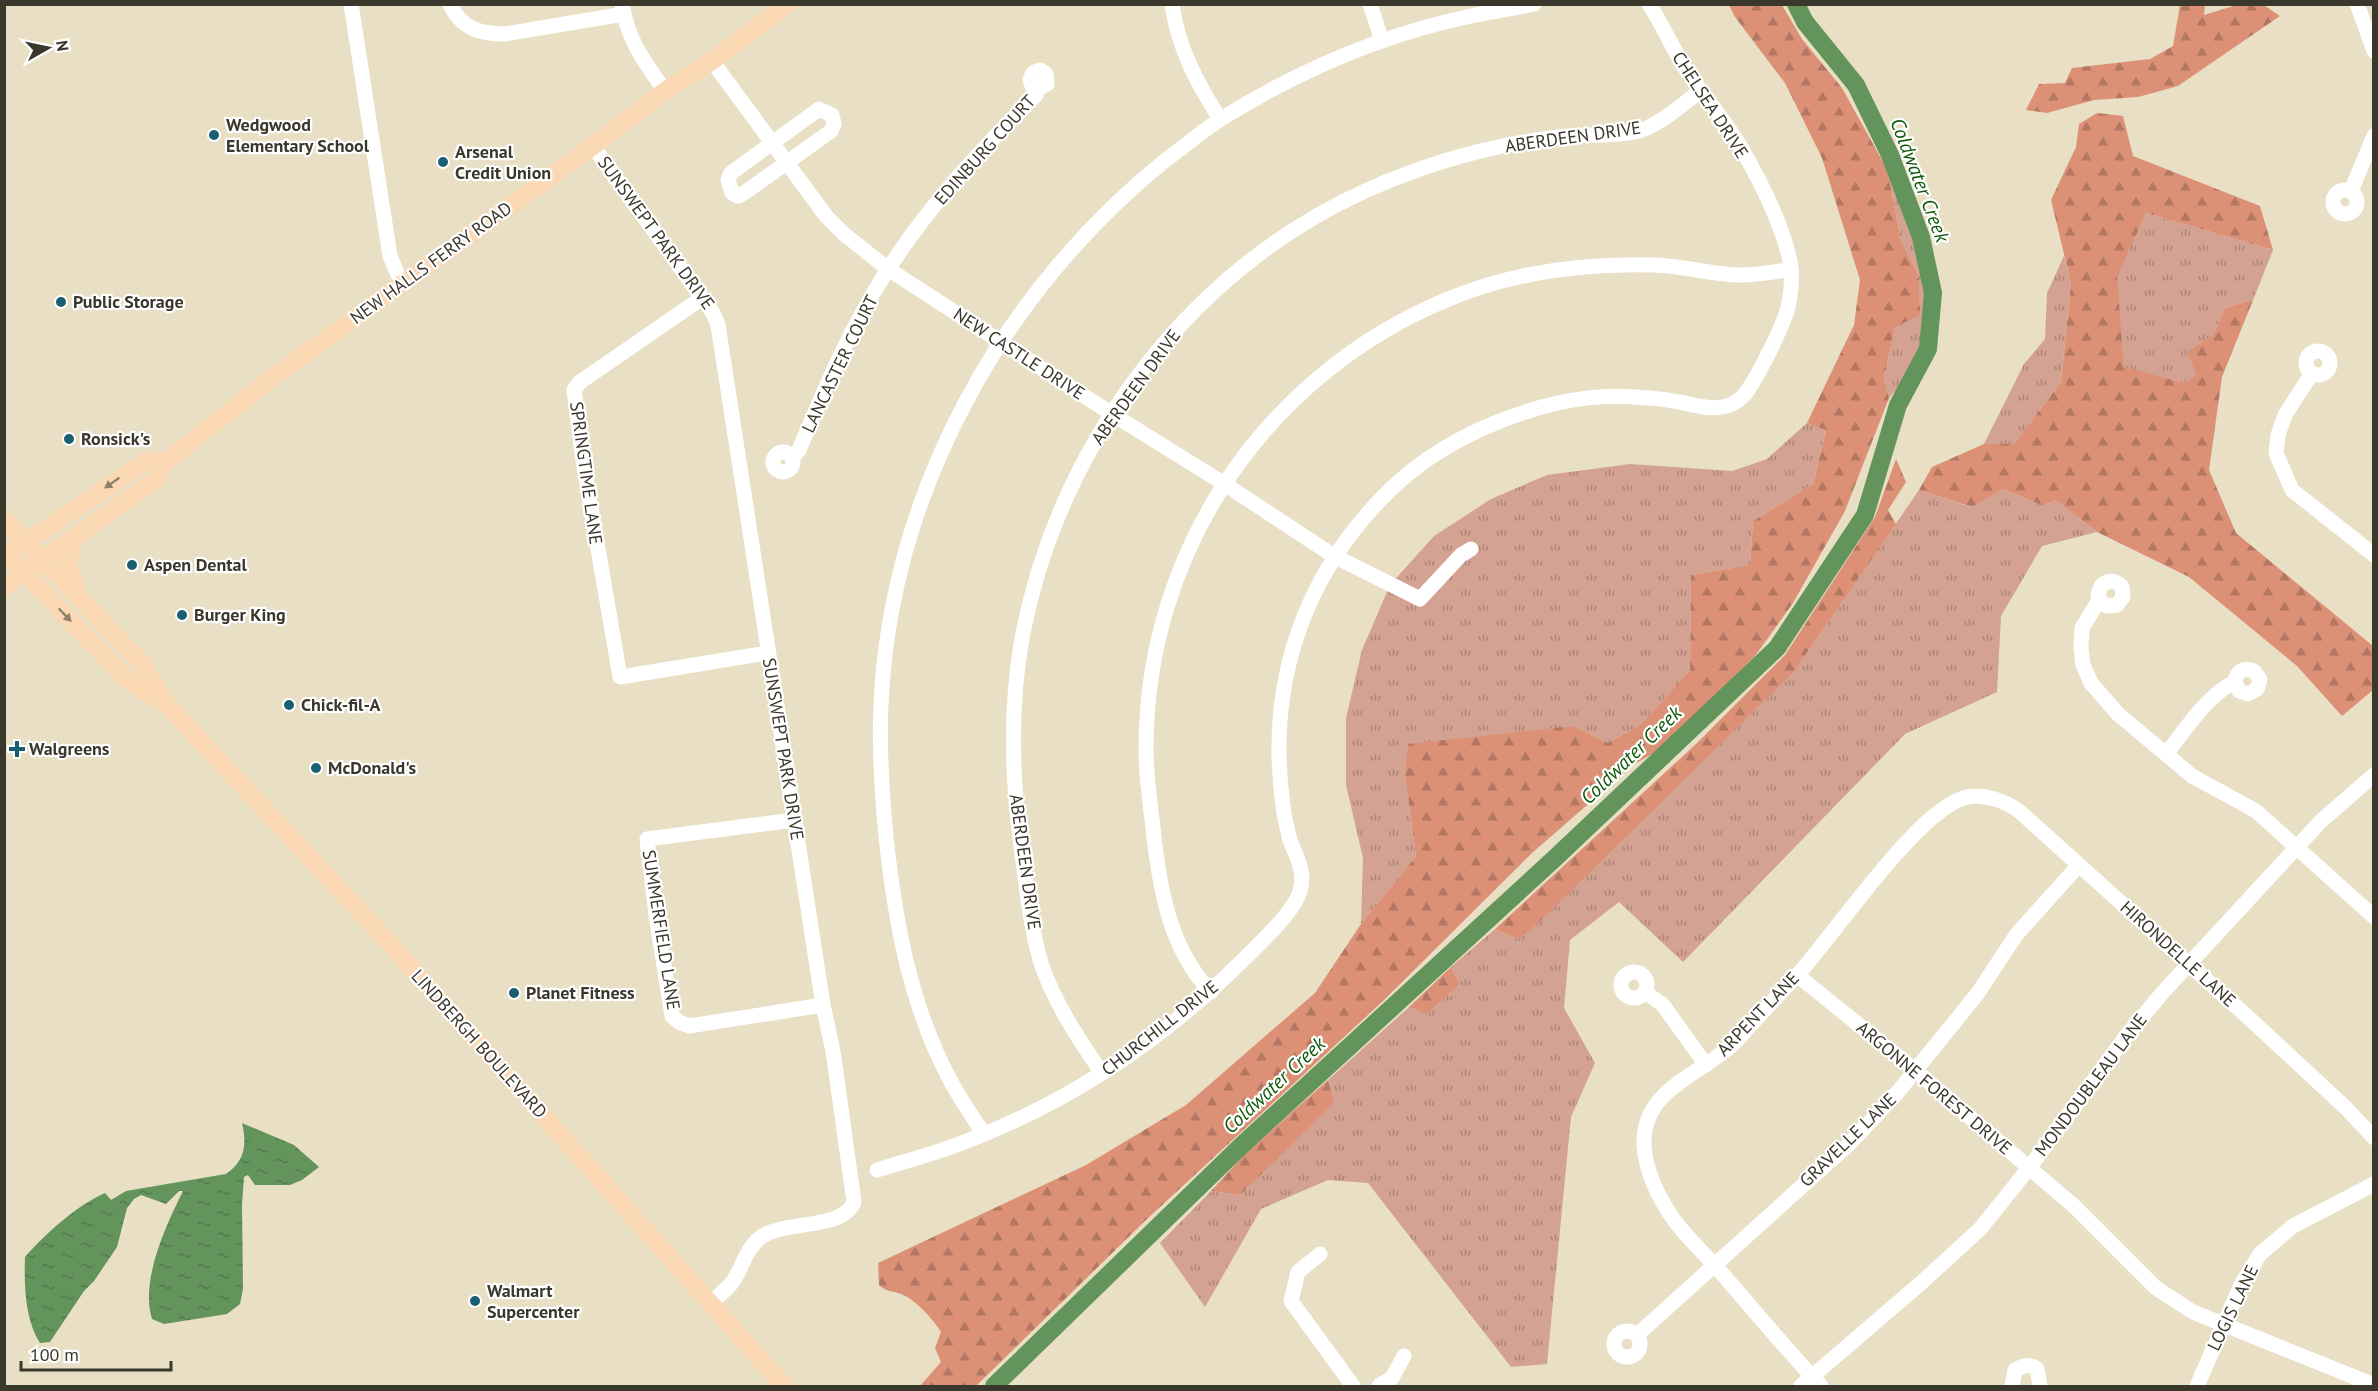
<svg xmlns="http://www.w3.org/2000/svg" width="2378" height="1391" font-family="'PT Sans',sans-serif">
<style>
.grass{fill:url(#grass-tufts)}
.forest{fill:url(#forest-firs)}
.water{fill:url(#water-ripples)}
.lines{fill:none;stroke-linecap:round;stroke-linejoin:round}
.river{stroke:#62945c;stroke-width:18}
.minor{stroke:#fff;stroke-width:15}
.major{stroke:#fcd9b5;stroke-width:18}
.oneway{fill:#91806a}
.poi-dot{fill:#195f71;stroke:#fff;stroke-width:2}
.labels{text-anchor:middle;stroke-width:4.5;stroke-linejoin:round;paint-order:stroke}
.street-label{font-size:18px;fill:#3a372c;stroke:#fff}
.poi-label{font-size:18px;font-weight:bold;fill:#3a372c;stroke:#fff;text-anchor:start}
.water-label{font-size:20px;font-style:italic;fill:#0e5808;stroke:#fff}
</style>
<defs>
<pattern id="grass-tufts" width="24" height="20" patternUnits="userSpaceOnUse" patternTransform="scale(1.5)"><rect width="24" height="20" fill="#d4a292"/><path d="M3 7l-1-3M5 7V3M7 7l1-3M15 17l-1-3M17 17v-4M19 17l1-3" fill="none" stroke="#ad8577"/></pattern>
<pattern id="forest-firs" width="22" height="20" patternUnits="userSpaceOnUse" patternTransform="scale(1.5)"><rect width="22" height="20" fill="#dc9177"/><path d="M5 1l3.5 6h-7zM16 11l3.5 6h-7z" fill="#b37762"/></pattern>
<pattern id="water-ripples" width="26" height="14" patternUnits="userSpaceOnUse" patternTransform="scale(1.5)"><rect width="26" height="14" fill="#62945c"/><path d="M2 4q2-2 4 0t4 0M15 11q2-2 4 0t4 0" fill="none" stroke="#527a4c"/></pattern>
</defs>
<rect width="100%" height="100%" fill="#e8dfc4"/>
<g class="grass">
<path d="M1887 169C1924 248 1958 324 1889 398L1884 378 1895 327 1918 274 1901 240Z"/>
<polygon points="2146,213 2273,250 2253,300 2225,308 2214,334 2188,352 2196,374 2185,383 2124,368 2116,277"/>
<polygon points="2064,256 2071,282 2061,382 2014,444 1984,444 2024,364 2045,339 2047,293"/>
<polygon points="1807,423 1826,429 1813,484 1753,521 1750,565 1691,575 1690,670 1641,724 1608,743 1573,726 1405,775 1416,856 1361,924 1363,858 1346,785 1346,718 1362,650 1390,585 1434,536 1491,499 1547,475 1630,464 1732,471 1767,459"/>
<polygon points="2003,489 2043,506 2055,500 2097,532 2042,546 2001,616 1997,692 1905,734 1683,962 1619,902 1570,940 1564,1008 1595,1063 1571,1117 1547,1364 1511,1367 1368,1183 1328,1180 1261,1209 1205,1307 1160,1243 1211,1191 1240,1195 1333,1103 1328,1080 1409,1007 1426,1015 1460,984 1451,967 1495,929 1518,939 1793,673 1919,490 1971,507"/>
</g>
<g class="forest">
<path d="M1729 5H1782L1802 39 1842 88 1887 169 1901 240 1918 274 1920 315 1895 327 1884 378 1889 398 1845 511 1793 603 1755 656 1661 749 1633 765 1532 853 1382 1002 1146 1220 976 1386H920L941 1362 935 1348 941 1332C933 1319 916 1300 901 1294 891 1290 888 1293 879 1285L878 1263 1086 1165 1186 1105 1315 993 1361 924 1416 856 1405 775 1408 744 1573 726 1608 743 1641 724 1690 670 1691 575 1750 565 1753 521 1813 484 1826 430 1807 423 1854 325 1860 280 1822 158 1785 83 1735 17Z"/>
<polygon points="2180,5 2205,5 2204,15 2237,5 2262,4 2280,16 2178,86 2138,97 2094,100 2047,113 2026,110 2039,84 2065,83 2072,68 2150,59 2173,46"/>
<polygon points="2097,113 2123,116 2133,156 2260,206 2273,250 2146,213 2117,277 2124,367 2185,383 2196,374 2187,352 2214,334 2225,308 2253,300 2222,377 2209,470 2236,533 2373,646 2373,690 2342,716 2297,666 2189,577 2097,532 2055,500 2043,506 2003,489 1972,507 1919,490 1932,467 1984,444 2014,444 2061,382 2071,283 2051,200 2076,147 2079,124"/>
<polygon points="1896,459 1906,482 1888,510 1896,524 1793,673 1535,926 1518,939 1495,929 1696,744 1785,655 1875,517"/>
<polygon points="1451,967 1460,984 1426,1015 1409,1007"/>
<polygon points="1328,1080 1334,1103 1240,1195 1211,1191 1244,1155"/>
</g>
<path class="water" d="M242 1123 294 1145 319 1167 302 1180 290 1185H255L248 1175 244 1177 242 1205 243 1289 240 1304 227 1314 164 1324 152 1319C140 1281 166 1225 183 1191H179L166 1204 141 1195 134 1199 127 1208 117 1247 94 1281 84 1291 50 1342 40 1343C25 1319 24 1285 25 1257 46 1233 76 1206 105 1193L111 1200 126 1191 226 1174C245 1161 247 1145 242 1123Z"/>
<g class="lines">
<polyline class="river" points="994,1386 1241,1146 1554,859 1777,648 1865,515 1898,405 1928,349 1933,293 1921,237 1890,155 1856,85 1805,22 1796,4"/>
<g class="minor">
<polyline points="351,4 390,256 402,284"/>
<path d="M450 4C461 29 481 34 505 34L624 14"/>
<path d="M622 4C628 41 644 61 665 91"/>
<path d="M1172 4C1178 48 1197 83 1220 119"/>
<polyline points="1370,4 1382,41"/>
<polyline points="2357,4 2374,51"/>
<polyline points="712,61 826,216 844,234 888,269 1112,414 1223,483 1334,556 1420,599 1461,555 1471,549"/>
<polygon points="819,109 832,115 834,124 831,131 744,193 738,196 732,193 728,180 731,173"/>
<path d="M593 146 713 313 718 325 823 1005 833 1051 854 1202C843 1230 786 1220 761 1237 745 1249 743 1268 731 1284 725 1291 717 1297 710 1303"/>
<circle cx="2345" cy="202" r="12"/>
<polyline points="2351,191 2374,136"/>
<polyline points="702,298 580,382 574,390 583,461 620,677 767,653"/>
<circle cx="2318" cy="363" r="12"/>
<polyline points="2312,373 2285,415 2278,435 2276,453 2292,490 2374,555"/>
<circle cx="783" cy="462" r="10"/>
<path d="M792 458 799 450C821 398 843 345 871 297 915 221 974 156 1036 95L1038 89 1047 84 1046 74 1040 70 1033 73 1030 79 1032 86 1038 89"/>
<path d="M2099 600 2107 606 2117 605 2123 597 2122 587C2116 580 2108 579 2101 586L2098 595 2099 600 2082 628 2081 648 2083 665 2091 683 2118 714 2192 776 2256 811 2374 917"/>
<path d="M2167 753C2184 731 2209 693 2235 682 2236 671 2245 666 2255 672L2260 680 2257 689 2248 694 2239 691 2235 682"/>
<polyline points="794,820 647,839 656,915 672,1016 679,1022 689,1026 823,1005"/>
<circle cx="1634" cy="985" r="13"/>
<polyline points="1797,975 1916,1071 2074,1206 2156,1288 2193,1312 2374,1385"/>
<path d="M1211 992C1169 949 1159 885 1153 828 1150 802 1146 776 1146 751 1145 553 1264 376 1446 300 1512 272 1584 263 1655 265 1683 266 1710 274 1738 275 1755 276 1774 271 1791 270"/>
<polyline points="1645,992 1663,1005 1706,1065"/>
<path d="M1102 1073C1079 1040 1054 1002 1041 963 1030 926 1026 884 1021 846 1012 779 1010 710 1021 644 1055 451 1185 273 1363 192 1424 164 1492 145 1558 137 1581 134 1623 137 1642 130 1663 122 1682 105 1700 91"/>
<path d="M983 1133C971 1114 958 1096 948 1076 911 1006 896 925 887 846 882 799 879 752 881 705 890 493 1003 290 1167 159 1185 146 1202 131 1221 119 1298 71 1386 33 1476 15 1495 11 1515 8 1534 4"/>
<path d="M877 1170C906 1161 934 1154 962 1143 1068 1103 1164 1039 1244 959 1260 943 1294 912 1300 891 1306 872 1296 857 1290 840 1287 828 1284 817 1283 805 1266 685 1303 574 1391 489 1450 432 1553 391 1635 397 1650 398 1665 399 1679 402 1697 405 1714 412 1732 404 1738 401 1741 399 1745 394 1756 380 1780 332 1786 314 1791 299 1793 277 1790 261 1782 222 1753 165 1731 132 1718 112 1702 94 1689 74 1674 52 1664 27 1649 4"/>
<polyline points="1320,1254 1298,1272 1291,1301 1353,1386"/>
<circle cx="1627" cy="1344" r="13"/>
<polyline points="1637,1335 1849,1144 1897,1093 1978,993 2016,935 2078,866"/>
<polyline points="1379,1386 1392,1378 1404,1356"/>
<polyline points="1801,1386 1921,1283 1980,1229 2029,1168 2127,1035 2164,991 2321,821 2374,775"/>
<path d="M1821 1386C1788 1351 1757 1314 1725 1277 1709 1258 1689 1240 1674 1220 1659 1199 1645 1170 1644 1145 1642 1088 1702 1075 1735 1042 1754 1022 1772 1001 1791 982 1830 942 1918 806 1968 797 1986 794 2005 801 2019 811L2250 1019 2346 1108 2374 1138"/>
<path d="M2012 1386 2015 1370C2023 1366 2029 1363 2037 1369L2040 1386"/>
<polyline points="2197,1386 2241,1285 2260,1254 2293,1226 2374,1184"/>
</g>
<g class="major">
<polyline points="4,519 140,661 168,706 384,937 784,1386"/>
<polyline points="75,536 68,562 77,591"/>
<polyline points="16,549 146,461 164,463"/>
<polyline points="4,551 126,679 163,703"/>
<polyline points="4,587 157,479 164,463 276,375 593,146 665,91 712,61 788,4"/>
</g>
</g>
<defs><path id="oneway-solid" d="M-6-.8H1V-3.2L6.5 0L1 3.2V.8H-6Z" transform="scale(1.5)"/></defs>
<g class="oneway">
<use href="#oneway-solid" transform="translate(112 483) rotate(145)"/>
<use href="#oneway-solid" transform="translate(65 615) rotate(46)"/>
</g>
<g class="poi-dot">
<circle cx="214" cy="135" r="6"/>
<circle cx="443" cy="162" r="6"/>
<circle cx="61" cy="302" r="6"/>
<circle cx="69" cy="439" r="6"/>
<circle cx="132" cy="565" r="6"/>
<circle cx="182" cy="615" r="6"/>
<circle cx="289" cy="705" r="6"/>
<path d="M14 740h6v6h6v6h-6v6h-6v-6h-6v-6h6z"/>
<circle cx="316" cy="768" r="6"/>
<circle cx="514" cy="993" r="6"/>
<circle cx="475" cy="1301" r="6"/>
</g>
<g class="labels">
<g class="street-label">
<text transform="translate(1710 105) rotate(57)" y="6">CHELSEA DRIVE</text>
<text transform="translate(1573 137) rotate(-8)" y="6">ABERDEEN DRIVE</text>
<text transform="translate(985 150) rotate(-48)" y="6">EDINBURG COURT</text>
<text transform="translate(656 233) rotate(54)" y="6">SUNSWEPT PARK DRIVE</text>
<text transform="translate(431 263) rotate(-36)" y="6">NEW HALLS FERRY ROAD</text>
<text transform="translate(1019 354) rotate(33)" y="6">NEW CASTLE DRIVE</text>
<text transform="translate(840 364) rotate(-64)" y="6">LANCASTER COURT</text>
<text transform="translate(1136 387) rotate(-54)" y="6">ABERDEEN DRIVE</text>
<text transform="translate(586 473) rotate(82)" y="6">SPRINGTIME LANE</text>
<text transform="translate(783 749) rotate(81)" y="6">SUNSWEPT PARK DRIVE</text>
<text transform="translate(1025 862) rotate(82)" y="6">ABERDEEN DRIVE</text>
<text transform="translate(661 930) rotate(81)" y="6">SUMMERFIELD LANE</text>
<text transform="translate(2178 954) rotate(42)" y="6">HIRONDELLE LANE</text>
<text transform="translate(1758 1014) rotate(-46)" y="6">ARPENT LANE</text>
<text transform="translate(1160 1028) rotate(-38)" y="6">CHURCHILL DRIVE</text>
<text transform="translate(479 1044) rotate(48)" y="6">LINDBERGH BOULEVARD</text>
<text transform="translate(2091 1085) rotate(-53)" y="6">MONDOUBLEAU LANE</text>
<text transform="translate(1934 1088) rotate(40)" y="6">ARGONNE FOREST DRIVE</text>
<text transform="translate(1848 1140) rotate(-44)" y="6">GRAVELLE LANE</text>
<text transform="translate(2233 1308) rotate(-64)" y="6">LOGIS LANE</text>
</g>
<g class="poi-label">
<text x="226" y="131">Wedgwood<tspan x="226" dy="21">Elementary School</tspan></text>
<text x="455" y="158">Arsenal<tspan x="455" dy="21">Credit Union</tspan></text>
<text x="73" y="308">Public Storage</text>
<text x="81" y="445">Ronsick's</text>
<text x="144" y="571">Aspen Dental</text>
<text x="194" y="621">Burger King</text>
<text x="301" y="711">Chick-fil-A</text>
<text x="29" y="755">Walgreens</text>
<text x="328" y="774">McDonald's</text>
<text x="526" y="999">Planet Fitness</text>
<text x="487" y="1297">Walmart<tspan x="487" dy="21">Supercenter</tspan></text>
</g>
<g class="water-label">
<text transform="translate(1920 180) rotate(69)" y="7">Coldwater Creek</text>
<text transform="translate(1631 755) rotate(-44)" y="7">Coldwater Creek</text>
<text transform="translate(1274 1085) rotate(-43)" y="7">Coldwater Creek</text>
</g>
</g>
<rect width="2378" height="1391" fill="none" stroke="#3a372c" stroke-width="12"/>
<g transform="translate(48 48) rotate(81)" stroke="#ffffff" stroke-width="4.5" paint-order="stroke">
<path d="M0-4.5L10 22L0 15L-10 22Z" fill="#3a372c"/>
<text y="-9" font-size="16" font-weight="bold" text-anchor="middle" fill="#3a372c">N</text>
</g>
<path d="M21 1361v9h150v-9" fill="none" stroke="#3a372c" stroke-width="3"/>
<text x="30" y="1361" font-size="18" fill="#3a372c" stroke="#ffffff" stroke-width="4.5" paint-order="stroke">100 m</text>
</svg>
